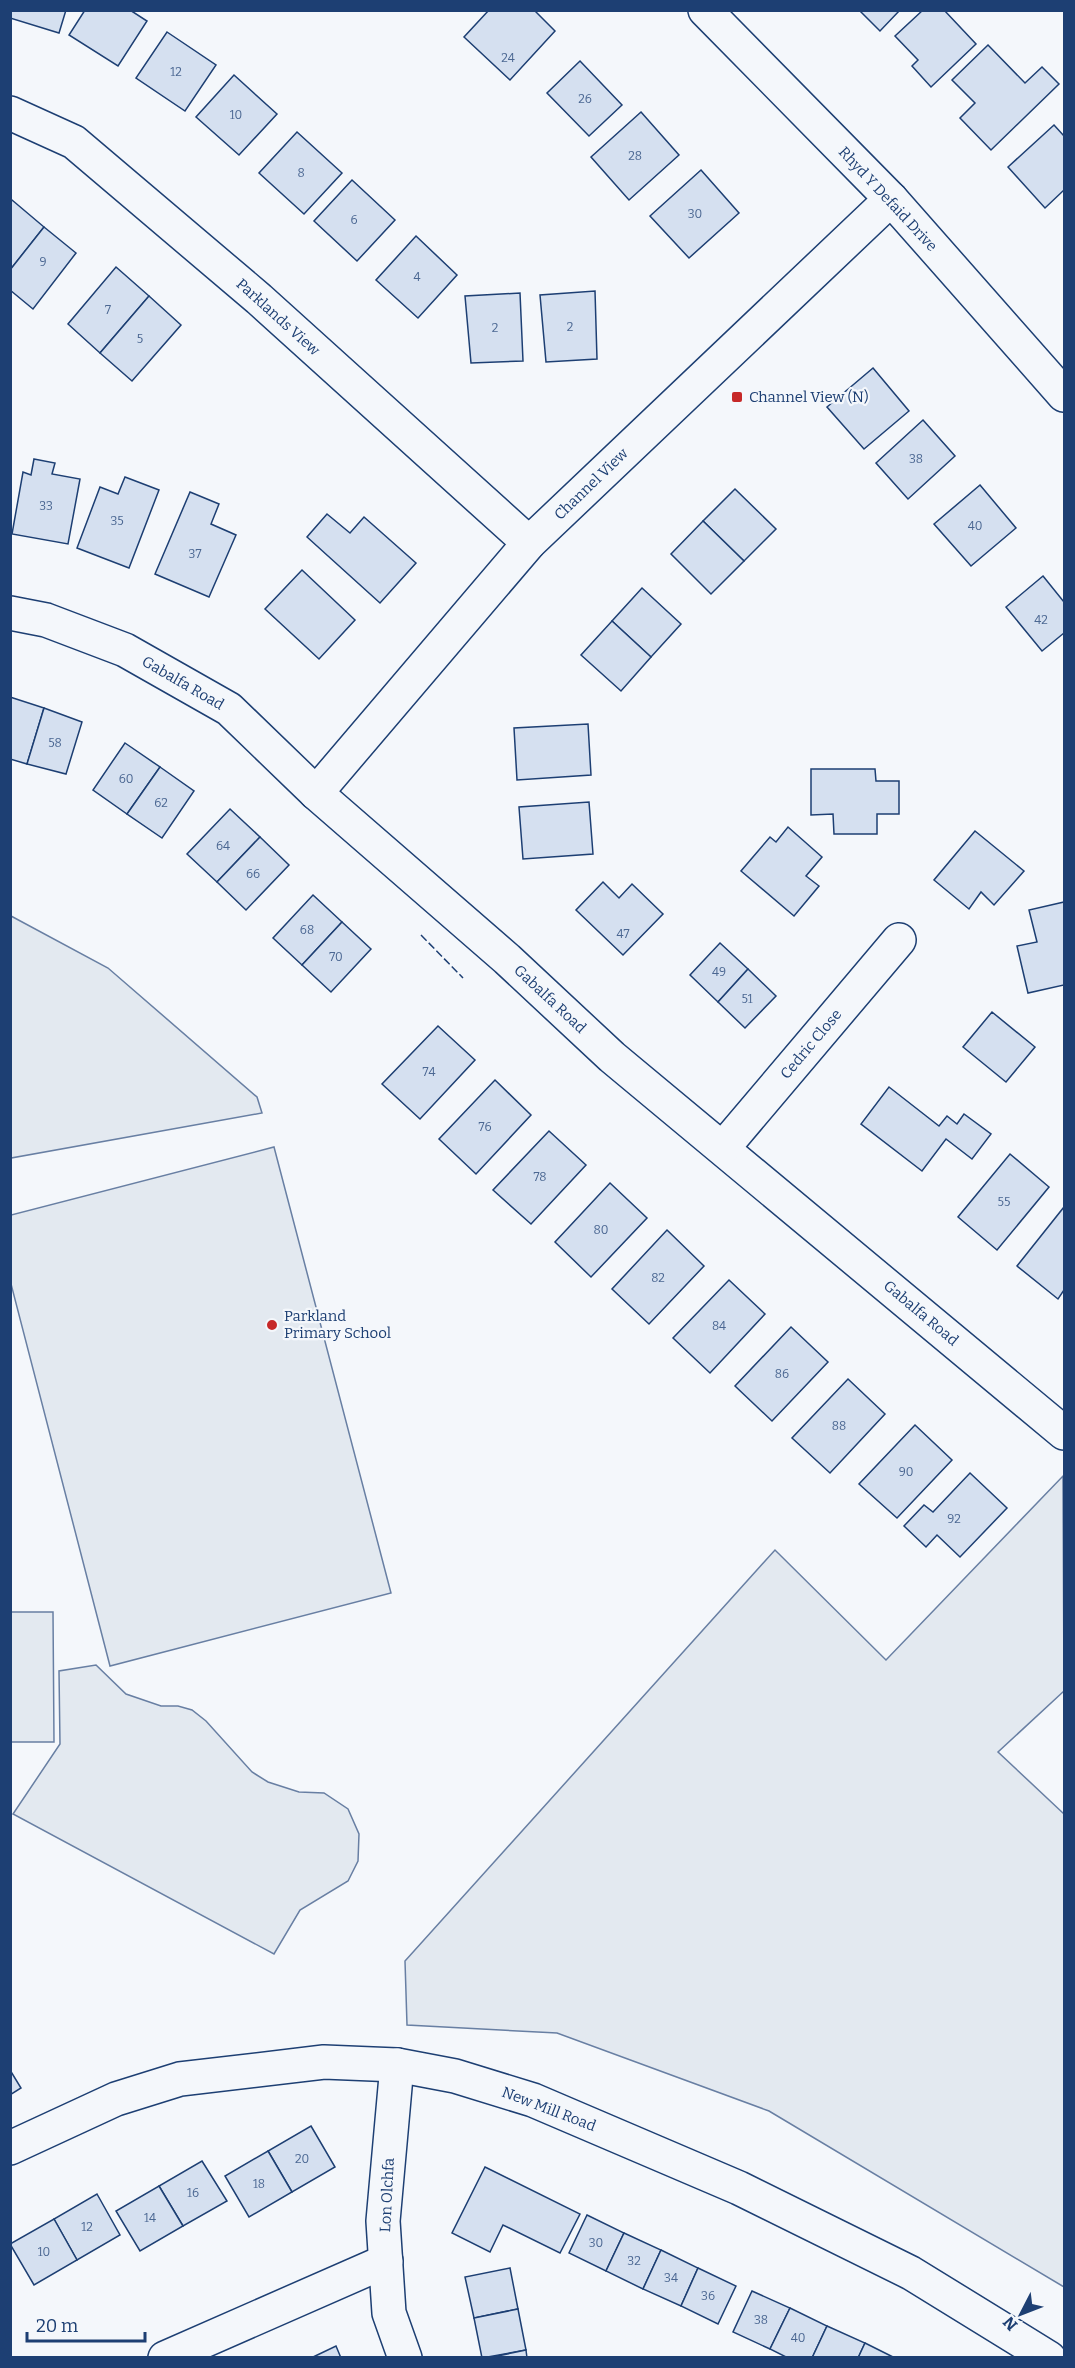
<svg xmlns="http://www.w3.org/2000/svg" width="1075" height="2368" font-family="Bitter,serif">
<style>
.green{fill:#e3e9f0;stroke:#687fa3;stroke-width:1.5}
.building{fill:#d5e0f0;stroke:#1d3f73;stroke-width:1.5}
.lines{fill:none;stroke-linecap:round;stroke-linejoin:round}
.minor-casing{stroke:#1d3f73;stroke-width:36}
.minor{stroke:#f4f7fb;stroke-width:33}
.fence{stroke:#1d3f73;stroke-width:1.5;stroke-dasharray:8 3;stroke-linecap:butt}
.poi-dot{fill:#c62828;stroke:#f4f7fb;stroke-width:2}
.labels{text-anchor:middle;stroke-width:4.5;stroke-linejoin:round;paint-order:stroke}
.number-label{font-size:12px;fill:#4b6792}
.street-label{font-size:15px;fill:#1d3f73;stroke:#f4f7fb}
.poi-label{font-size:15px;fill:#1d3f73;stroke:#f4f7fb;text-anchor:start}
</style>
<rect width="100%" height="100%" fill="#f4f7fb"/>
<g class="green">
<polygon points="11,916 108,968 257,1097 262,1113 11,1158"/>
<polygon points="274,1147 391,1593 110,1666 11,1284 11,1215"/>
<polygon points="1063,1476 1064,1691 998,1752 1064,1814 1064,2287 769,2111 557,2033 407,2025 405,1961 775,1550 886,1660"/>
<polygon points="11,1612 53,1612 54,1742 11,1742"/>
<polygon points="96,1665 126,1694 161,1706 178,1706 192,1710 206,1721 252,1772 268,1782 299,1792 324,1793 348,1809 359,1834 358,1861 348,1881 300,1910 274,1954 13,1814 60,1744 59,1671"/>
</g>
<g class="building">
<polygon points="10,10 66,10 59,33 10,18"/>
<polygon points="85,10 130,10 147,21 118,66 69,35"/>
<polygon points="489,10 534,10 555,31 510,80 464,37"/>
<polygon points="859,10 900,10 880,31"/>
<polygon points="923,10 944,10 976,44 931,87 912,66 918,60 895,36"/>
<polygon points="167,32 216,65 185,111 136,78"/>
<polygon points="988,45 1025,83 1042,67 1059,84 991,150 960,118 975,103 952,80"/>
<polygon points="580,61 622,105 589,136 547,93"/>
<polygon points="234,75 277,114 239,155 196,117"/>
<polygon points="641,112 679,155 629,200 591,157"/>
<polygon points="1054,125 1064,136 1064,190 1045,208 1008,167"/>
<polygon points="297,132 342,173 304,214 259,173"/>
<polygon points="701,170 739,213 689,258 650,216"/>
<polygon points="352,180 395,220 357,261 314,221"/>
<polygon points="12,200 44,227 10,270 10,203"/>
<polygon points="44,227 76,253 33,309 10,290 10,270"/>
<polygon points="416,236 457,275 418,318 376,280"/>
<polygon points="116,267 149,296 100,353 68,324"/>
<polygon points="595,291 597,359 546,362 540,295"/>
<polygon points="520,293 523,361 471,363 465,296"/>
<polygon points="149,296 181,325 132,381 100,353"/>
<polygon points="873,368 909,411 864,449 827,407"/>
<polygon points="923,420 955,456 908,499 876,463"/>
<polygon points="34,459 55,463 52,474 80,479 68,544 12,534 23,472 31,475"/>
<polygon points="125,477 159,490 129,568 77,548 100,487 118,494"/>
<polygon points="980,485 1016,528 971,566 934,524"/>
<polygon points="735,489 776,529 744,561 703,521"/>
<polygon points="190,492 219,504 211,524 236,535 209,597 155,574"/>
<polygon points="327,514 350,533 364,517 416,563 380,603 307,537"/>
<polygon points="703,521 744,561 711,594 671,554"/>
<polygon points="302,570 355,620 319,659 265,609"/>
<polygon points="1043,576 1064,602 1064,633 1042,651 1006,607"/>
<polygon points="642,588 681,624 651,657 612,621"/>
<polygon points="612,621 651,657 621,691 581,655"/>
<polygon points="10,697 44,708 27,764 10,759"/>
<polygon points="44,708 82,722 66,774 27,764"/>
<polygon points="588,724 591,775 517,780 514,728"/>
<polygon points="125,743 160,767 127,814 93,790"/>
<polygon points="160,767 194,791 162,838 127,814"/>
<polygon points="811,769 875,769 876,781 899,781 899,814 877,814 877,834 834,834 833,814 811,815"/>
<polygon points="589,802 593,854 523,859 519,807"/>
<polygon points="230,809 260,837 217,882 187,854"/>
<polygon points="788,827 822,857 806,876 819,886 794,916 741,871 770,837 776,842"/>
<polygon points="975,831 1024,871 994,905 981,892 969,909 934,880"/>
<polygon points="260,837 289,865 246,910 217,882"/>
<polygon points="603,882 619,898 632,884 663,914 623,955 576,910"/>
<polygon points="313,895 342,922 302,965 273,938"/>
<polygon points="1064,902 1064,985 1028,993 1017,946 1037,942 1029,910"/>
<polygon points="342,922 371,949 331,992 302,965"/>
<polygon points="720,943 748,969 718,1002 690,975"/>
<polygon points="748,969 776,996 745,1028 718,1002"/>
<polygon points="992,1012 1035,1047 1006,1082 963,1047"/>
<polygon points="438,1026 475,1060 420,1119 382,1084"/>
<polygon points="495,1080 531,1115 476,1174 439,1139"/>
<polygon points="889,1087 939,1126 947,1116 957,1124 964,1114 991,1134 972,1159 946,1139 922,1171 861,1124"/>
<polygon points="549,1131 586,1165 531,1224 493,1190"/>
<polygon points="1010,1154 1049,1187 997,1250 958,1217"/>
<polygon points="610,1183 647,1218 591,1277 555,1242"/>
<polygon points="1064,1207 1064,1290 1058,1299 1017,1266"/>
<polygon points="667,1230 704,1266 649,1324 612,1289"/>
<polygon points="729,1280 765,1314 710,1373 673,1338"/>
<polygon points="791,1327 828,1362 772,1421 735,1386"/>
<polygon points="848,1379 885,1414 830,1473 792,1438"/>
<polygon points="915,1425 952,1460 897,1518 859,1484"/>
<polygon points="970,1473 1007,1508 960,1557 937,1535 926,1547 904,1526 924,1505 933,1512"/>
<polygon points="10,2070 21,2088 10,2095"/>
<polygon points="311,2126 335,2167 292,2192 268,2151"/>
<polygon points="268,2151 292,2192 249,2217 225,2176"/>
<polygon points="202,2161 227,2201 183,2226 159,2186"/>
<polygon points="485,2167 580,2214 560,2253 503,2225 490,2252 452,2233"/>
<polygon points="159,2186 183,2226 140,2251 116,2211"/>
<polygon points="97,2194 120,2235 77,2260 54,2219"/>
<polygon points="587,2215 624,2233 606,2271 569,2253"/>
<polygon points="54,2219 77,2260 34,2285 10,2244"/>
<polygon points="624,2233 661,2250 643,2289 606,2271"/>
<polygon points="661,2250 698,2268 681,2306 643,2289"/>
<polygon points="510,2268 518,2309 474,2318 465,2277"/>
<polygon points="698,2268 736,2286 718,2324 681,2306"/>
<polygon points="752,2291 790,2308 770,2349 733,2332"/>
<polygon points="790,2308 827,2326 812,2358 788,2358 770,2349"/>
<polygon points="518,2309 526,2350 482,2358 474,2318"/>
<polygon points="827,2326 865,2343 858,2358 812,2358"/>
<polygon points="865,2343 895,2358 858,2358"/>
<polygon points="336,2346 341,2358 311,2358"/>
<polygon points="526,2350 527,2358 488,2358"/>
</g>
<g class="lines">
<g class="minor-casing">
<g id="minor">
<polyline points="705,10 891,199 1064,395"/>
<polyline points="10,113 74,142 259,299 529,543"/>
<polyline points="10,613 46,620 125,650 229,709 316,793 507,959 612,1057 1064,1433"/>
<polyline points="316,793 529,543 891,199"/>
<polyline points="723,1148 899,940"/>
<polyline points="397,2065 383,2221 389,2313 405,2358"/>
<polyline points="10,2148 116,2099 180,2079 324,2062 397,2065 455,2076 533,2100 739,2188 911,2273 1049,2358"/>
<polyline points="165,2358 386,2261"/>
</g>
</g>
<use href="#minor" class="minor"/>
<polyline class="fence" points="421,935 463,978"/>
</g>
<g class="poi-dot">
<rect x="731" y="391" width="12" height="12" rx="3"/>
<circle cx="272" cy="1325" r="6"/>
</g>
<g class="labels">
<g class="number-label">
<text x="508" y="62">24</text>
<text x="176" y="76">12</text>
<text x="585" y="103">26</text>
<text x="236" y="119">10</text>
<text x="635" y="160">28</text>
<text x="301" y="177">8</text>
<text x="695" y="218">30</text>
<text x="354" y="224">6</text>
<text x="43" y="266">9</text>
<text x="417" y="281">4</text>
<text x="108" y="314">7</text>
<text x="570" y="331">2</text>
<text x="495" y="332">2</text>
<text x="140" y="343">5</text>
<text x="916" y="463">38</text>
<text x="46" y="510">33</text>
<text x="117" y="525">35</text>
<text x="975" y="530">40</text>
<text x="195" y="558">37</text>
<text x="1041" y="624">42</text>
<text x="55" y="747">58</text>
<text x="126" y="783">60</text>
<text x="161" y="807">62</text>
<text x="223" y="850">64</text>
<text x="253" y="878">66</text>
<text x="307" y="934">68</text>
<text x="623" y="938">47</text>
<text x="336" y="961">70</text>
<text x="719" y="976">49</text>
<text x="747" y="1003">51</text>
<text x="429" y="1076">74</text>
<text x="485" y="1131">76</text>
<text x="540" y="1181">78</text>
<text x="1004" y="1206">55</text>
<text x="601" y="1234">80</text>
<text x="658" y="1282">82</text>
<text x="719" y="1330">84</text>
<text x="782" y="1378">86</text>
<text x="839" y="1430">88</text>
<text x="906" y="1476">90</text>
<text x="954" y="1523">92</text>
<text x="302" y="2163">20</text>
<text x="259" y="2188">18</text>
<text x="193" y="2197">16</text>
<text x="150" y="2222">14</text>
<text x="87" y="2231">12</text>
<text x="596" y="2247">30</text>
<text x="44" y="2256">10</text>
<text x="634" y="2265">32</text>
<text x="671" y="2282">34</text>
<text x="708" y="2300">36</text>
<text x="761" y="2324">38</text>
<text x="798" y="2342">40</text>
</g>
<g class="street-label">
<text transform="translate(888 199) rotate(47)" y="5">Rhyd Y Defaid Drive</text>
<text transform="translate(278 317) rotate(42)" y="5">Parklands View</text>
<text transform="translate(591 484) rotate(-44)" y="5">Channel View</text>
<text transform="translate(183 683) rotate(30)" y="5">Gabalfa Road</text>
<text transform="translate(550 999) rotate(43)" y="5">Gabalfa Road</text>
<text transform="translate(811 1044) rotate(-50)" y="5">Cedric Close</text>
<text transform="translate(921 1313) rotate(40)" y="5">Gabalfa Road</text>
<text transform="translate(549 2109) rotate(21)" y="5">New Mill Road</text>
<text transform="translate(387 2195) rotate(-87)" y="5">Lon Olchfa</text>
</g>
<g class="poi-label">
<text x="749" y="402">Channel View (N)</text>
<text x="284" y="1321">Parkland<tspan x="284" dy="17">Primary School</tspan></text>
</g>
</g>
<rect width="1075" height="2368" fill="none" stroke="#1d3f73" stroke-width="24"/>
<g transform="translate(1021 2314) rotate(228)" stroke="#f4f7fb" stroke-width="4.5" paint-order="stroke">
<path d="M0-4.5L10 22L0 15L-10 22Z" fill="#1d3f73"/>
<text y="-9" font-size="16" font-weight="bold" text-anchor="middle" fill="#1d3f73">N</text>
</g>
<path d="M27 2332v9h118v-9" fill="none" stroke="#1d3f73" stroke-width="3"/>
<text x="36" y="2332" font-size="18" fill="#1d3f73" stroke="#f4f7fb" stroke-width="4.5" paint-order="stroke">20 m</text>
</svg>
